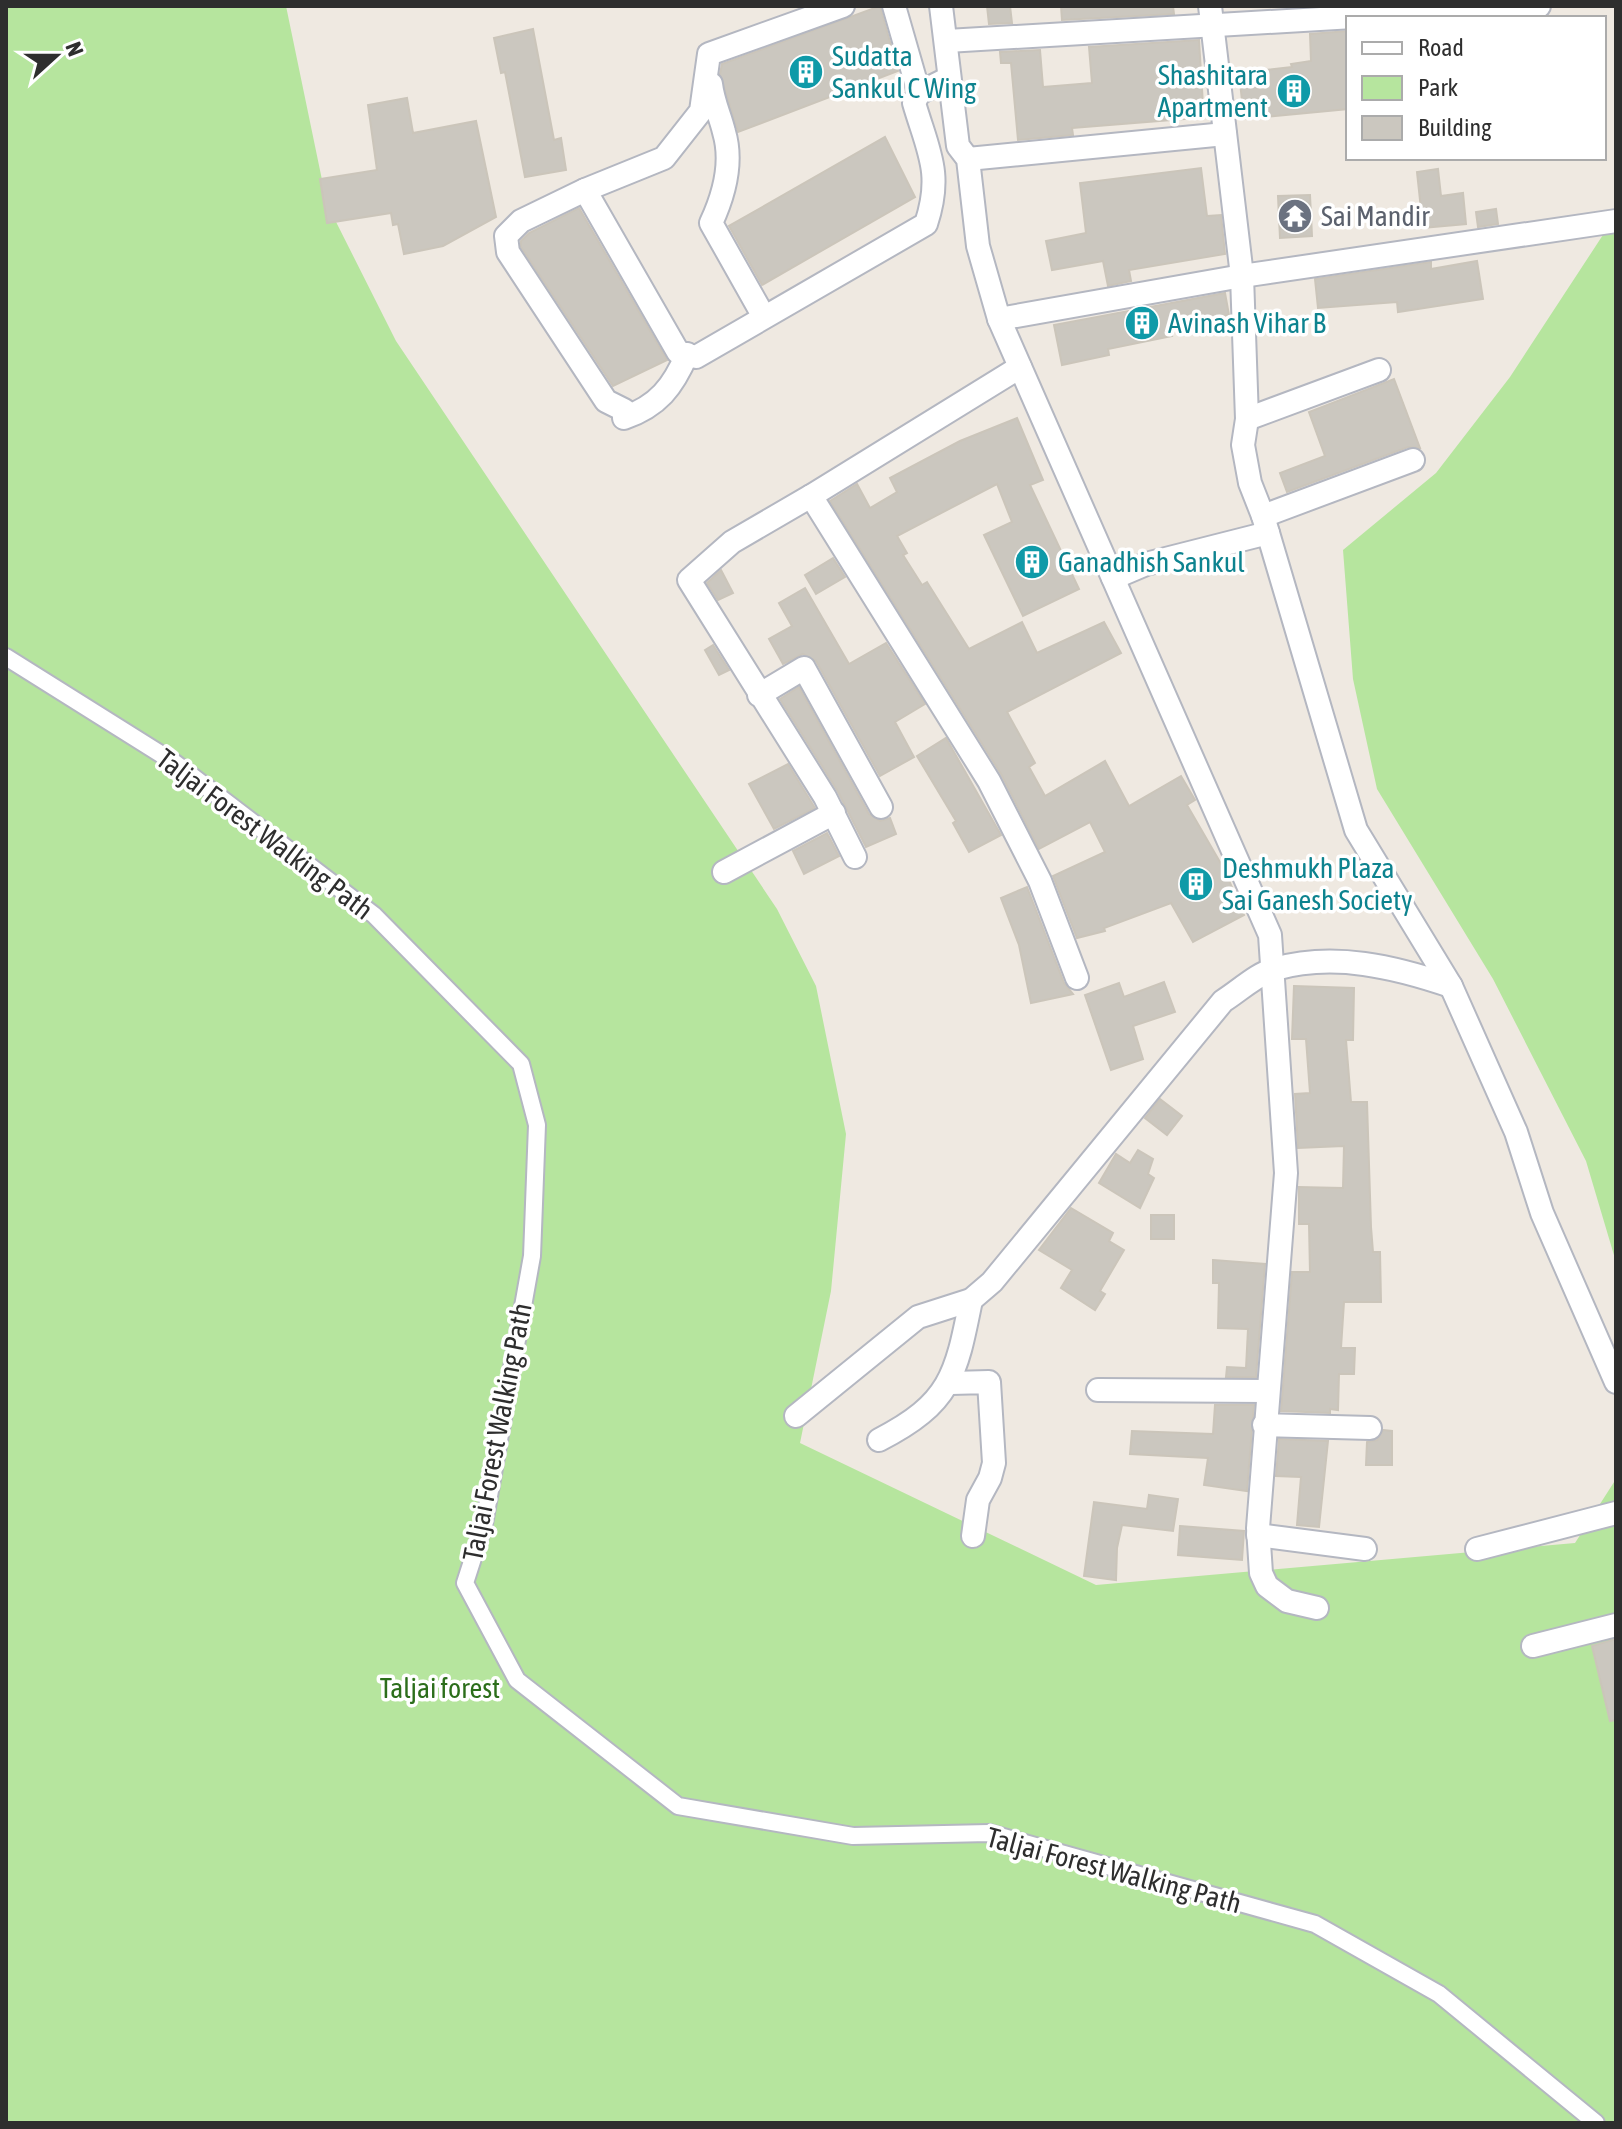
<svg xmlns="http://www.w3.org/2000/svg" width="1622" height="2129" font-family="'Asap Condensed',sans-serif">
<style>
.green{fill:#b6e59e}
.building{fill:#cbc7bf;stroke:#cbc5ba;stroke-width:2}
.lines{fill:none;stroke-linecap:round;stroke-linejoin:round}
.pedestrian-casing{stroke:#b4b7c1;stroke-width:20}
.minor-casing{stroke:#b4b7c1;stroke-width:26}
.pedestrian{stroke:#fff;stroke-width:16}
.minor{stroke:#fff;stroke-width:22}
.labels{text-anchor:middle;stroke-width:7;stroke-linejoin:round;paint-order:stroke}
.culture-label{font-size:28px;fill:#0d838f;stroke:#fff;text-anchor:start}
.worship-label{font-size:28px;fill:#5b616d;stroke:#fff;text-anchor:start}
.street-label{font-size:28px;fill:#2e2e2e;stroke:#fff}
.park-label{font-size:28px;fill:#2c6e1b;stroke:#fff}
</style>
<rect width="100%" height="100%" fill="#efe9e1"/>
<g class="green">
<polygon points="6,6 286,6 327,204 396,341 777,909 816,986 846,1134 831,1291 800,1443 1096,1585 1575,1543 1616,1479 1616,2123 6,2123"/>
<polygon points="1616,215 1616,1262 1586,1161 1493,979 1377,789 1353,679 1343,550 1436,473 1510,377"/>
</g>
<g class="building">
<polygon points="880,6 898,71 738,132 720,74 722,64"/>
<polygon points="987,6 1010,6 1012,23 989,24"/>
<polygon points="1061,6 1173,6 1174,14 1062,20"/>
<polygon points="533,29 554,140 561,138 566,170 525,177 505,72 501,73 494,38"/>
<polygon points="1348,31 1348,109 1244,119 1239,73 1292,67 1291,64 1311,61 1310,34"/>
<polygon points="1199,40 1203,105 1195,105 1196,118 1072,128 1073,135 1018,140 1011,63 1001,63 1000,52 1040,50 1043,87 1092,83 1089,47"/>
<polygon points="407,98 413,133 476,121 496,217 443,246 404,254 398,224 393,225 391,213 327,223 320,179 377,170 368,105"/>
<polygon points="885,137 915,197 762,285 729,226"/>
<polygon points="1201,168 1207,216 1221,215 1225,254 1129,270 1131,281 1108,286 1103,261 1052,270 1046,241 1086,233 1080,183"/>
<polygon points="1438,169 1441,196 1463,193 1466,224 1423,228 1417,172"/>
<polygon points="1310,195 1312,236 1280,238 1278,196"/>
<polygon points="579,208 667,360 613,386 521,247 521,241 529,233"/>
<polygon points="1496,209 1498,224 1478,227 1476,212"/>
<polygon points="1477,261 1483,299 1398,312 1397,302 1318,308 1315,279 1431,262 1431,269"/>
<polygon points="1225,293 1229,315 1170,329 1172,336 1108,349 1109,355 1062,365 1054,325"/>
<polygon points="1394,379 1420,448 1408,447 1287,492 1280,473 1325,456 1309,412"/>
<polygon points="1017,418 1043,480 1030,485 1079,589 1023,616 984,535 1012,522 997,484 897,536 907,553 903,555 922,585 927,582 969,649 1022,622 1037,653 1104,622 1121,653 1007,712 1035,763 1029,767 1045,796 1105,761 1129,806 1181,776 1195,800 1187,805 1224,869 1244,915 1193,942 1171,903 1104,928 1105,931 1077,938 1053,876 1105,852 1090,822 1039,849 1001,774 830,501 857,484 870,508 897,492 890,478 960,441"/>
<polygon points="833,558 845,577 816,594 805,575"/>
<polygon points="721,570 733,593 718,600 707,583"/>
<polygon points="805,588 849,664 886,643 925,704 895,722 914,757 880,776 816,661 803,654 783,664 769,639 792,626 779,603"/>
<polygon points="713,645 729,670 719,675 705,650"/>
<polygon points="799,687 869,814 880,821 890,818 896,834 866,847 837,790 780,699"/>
<polygon points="946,738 1001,835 969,852 953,823 956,821 917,756"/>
<polygon points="788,764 815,808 774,829 749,784"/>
<polygon points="827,833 839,856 804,874 793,851"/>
<polygon points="1027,887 1064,983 1073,994 1031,1003 1019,945 1001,898"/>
<polygon points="1164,982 1175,1012 1133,1026 1143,1059 1111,1070 1085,995 1119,983 1124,997"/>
<polygon points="1294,986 1354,988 1353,1040 1346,1040 1351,1102 1367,1102 1371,1227 1373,1252 1380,1252 1381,1302 1344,1302 1341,1348 1355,1348 1354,1374 1339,1374 1338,1410 1330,1409 1330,1413 1281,1411 1292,1272 1310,1272 1309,1224 1299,1224 1299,1187 1343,1188 1344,1146 1298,1148 1295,1094 1310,1093 1306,1039 1292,1039"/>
<polygon points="1160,1099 1182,1116 1167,1135 1145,1118"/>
<polygon points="1138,1150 1153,1159 1148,1174 1154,1178 1140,1208 1099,1183 1116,1154 1130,1163"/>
<polygon points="1071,1208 1113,1233 1109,1241 1124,1250 1100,1291 1105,1294 1095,1310 1061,1288 1072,1270 1039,1250"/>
<rect x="1151" y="1215" width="23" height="24"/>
<polygon points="1213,1260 1265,1264 1256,1377 1226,1377 1227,1367 1246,1368 1248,1329 1218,1328 1219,1283 1213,1283"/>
<polygon points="1215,1405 1254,1405 1247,1491 1204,1485 1208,1458 1130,1454 1132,1431 1213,1434"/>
<polygon points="1383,1430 1392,1431 1392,1465 1366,1465 1367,1442 1377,1440"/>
<polygon points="1279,1439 1328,1441 1319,1527 1297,1525 1301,1477 1276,1476"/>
<polygon points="1149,1495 1178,1499 1173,1531 1122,1525 1117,1548 1116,1580 1084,1576 1094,1502 1147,1509"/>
<polygon points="1180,1526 1244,1531 1242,1560 1178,1555"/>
<polygon points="1616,1639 1616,1720 1610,1721 1592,1646"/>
</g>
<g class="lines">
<g class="pedestrian-casing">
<polyline id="pedestrian" points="6,657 175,763 374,915 521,1064 537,1125 532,1256 484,1524 465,1583 517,1680 678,1806 853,1836 989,1833 1315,1924 1439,1994 1596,2123"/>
</g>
<g class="minor-casing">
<g id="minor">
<polyline points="894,6 919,93"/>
<polyline points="941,6 958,146 968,159 978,246 999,319 1270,935 1286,1173 1258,1528 1261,1573 1267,1586 1287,1601 1317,1608"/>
<polyline points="1210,6 1242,276 1247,419 1243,445 1250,483 1263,516 1356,830 1451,986 1516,1132 1542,1213 1616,1382"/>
<polyline points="947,41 1539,6"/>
<path d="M711 84C713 102 720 115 724 132 733 162 724 195 711 223L764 317"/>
<polyline points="968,159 1225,134"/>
<path d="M585 190 678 352 696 357 926 224C943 173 928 151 914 103L919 93 949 78"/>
<polyline points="999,319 1242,276 1616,221"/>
<path d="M687 354C673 387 658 406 624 418V410L606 401 508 252 506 236 521 221 585 190 664 158 701 111 709 54 843 6"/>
<polyline points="1020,367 811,496 989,781 1040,881 1077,978"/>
<polyline points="1247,419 1379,370"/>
<polyline points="811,496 732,542 689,580 825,797 855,857"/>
<polyline points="1263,516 1413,460"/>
<polyline points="1113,578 1146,564 1268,533"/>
<polyline points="759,695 804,668 881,807"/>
<polyline points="724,872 834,813"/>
<polyline points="951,1383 989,1382 994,1463 990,1478 978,1500 973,1536"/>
<polyline points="1098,1390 1267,1391"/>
<path d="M796 1416 918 1317 971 1300 992 1282 1223 1001C1239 991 1258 973 1275 969 1334 952 1395 967 1451 986"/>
<polyline points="1264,1425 1370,1428"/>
<path d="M879 1440C951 1403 956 1375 971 1300"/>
<polyline points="1258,1535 1365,1549"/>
<polyline points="1477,1549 1616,1513"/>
<polyline points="1533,1646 1616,1625"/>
</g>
</g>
<use href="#pedestrian" class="pedestrian"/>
<use href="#minor" class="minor"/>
</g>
<defs>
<g id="building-disc" transform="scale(1.8)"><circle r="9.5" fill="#0f9aa8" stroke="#fff"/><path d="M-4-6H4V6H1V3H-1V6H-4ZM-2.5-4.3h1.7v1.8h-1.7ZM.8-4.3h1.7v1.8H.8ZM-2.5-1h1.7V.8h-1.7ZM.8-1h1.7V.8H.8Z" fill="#fff"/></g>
<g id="temple-disc" transform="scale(1.8)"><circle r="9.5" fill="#6b7280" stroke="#fff"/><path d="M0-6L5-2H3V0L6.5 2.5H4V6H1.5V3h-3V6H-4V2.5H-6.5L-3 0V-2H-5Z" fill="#fff"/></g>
</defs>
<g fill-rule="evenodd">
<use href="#building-disc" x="806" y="72"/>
<use href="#building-disc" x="1294" y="91"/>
<use href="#temple-disc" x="1295" y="216"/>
<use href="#building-disc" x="1142" y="323"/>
<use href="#building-disc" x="1032" y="562"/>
<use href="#building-disc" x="1196" y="884"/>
</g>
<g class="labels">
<g class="culture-label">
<text x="832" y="66">Sudatta<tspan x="832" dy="32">Sankul C Wing</tspan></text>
<text x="1268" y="85" text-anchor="end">Shashitara<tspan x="1268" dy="32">Apartment</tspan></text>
<text x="1168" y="333">Avinash Vihar B</text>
<text x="1058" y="572">Ganadhish Sankul</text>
<text x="1222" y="878">Deshmukh Plaza<tspan x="1222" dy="32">Sai Ganesh Society</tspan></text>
</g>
<g class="worship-label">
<text x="1321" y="226">Sai Mandir</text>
</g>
<g class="street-label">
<text transform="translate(265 834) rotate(37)" y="10">Taljai Forest Walking Path</text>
<text transform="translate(497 1432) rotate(-79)" y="10">Taljai Forest Walking Path</text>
<text transform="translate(1114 1870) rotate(15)" y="10">Taljai Forest Walking Path</text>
</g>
<g class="park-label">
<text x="440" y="1698">Taljai forest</text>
</g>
</g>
<rect width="1622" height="2129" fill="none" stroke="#2e2e2e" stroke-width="16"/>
<rect x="1346" y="16" width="260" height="144" fill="#ffffff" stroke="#ababab" stroke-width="2"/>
<rect x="1362" y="42" width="40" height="12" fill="#ffffff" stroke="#ababab" stroke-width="2"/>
<text x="1418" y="56" font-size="24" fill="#2e2e2e">Road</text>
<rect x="1362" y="76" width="40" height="24" fill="#b6e59e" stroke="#ababab" stroke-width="2"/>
<text x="1418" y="96" font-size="24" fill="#2e2e2e">Park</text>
<rect x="1362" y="116" width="40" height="24" fill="#cbc7bf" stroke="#ababab" stroke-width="2"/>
<text x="1418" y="136" font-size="24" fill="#2e2e2e">Building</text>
<g transform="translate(56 56) rotate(69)" stroke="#ffffff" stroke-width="6" paint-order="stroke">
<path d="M0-6L14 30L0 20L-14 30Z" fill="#2e2e2e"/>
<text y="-12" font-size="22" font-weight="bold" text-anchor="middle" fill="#2e2e2e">N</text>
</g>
</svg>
